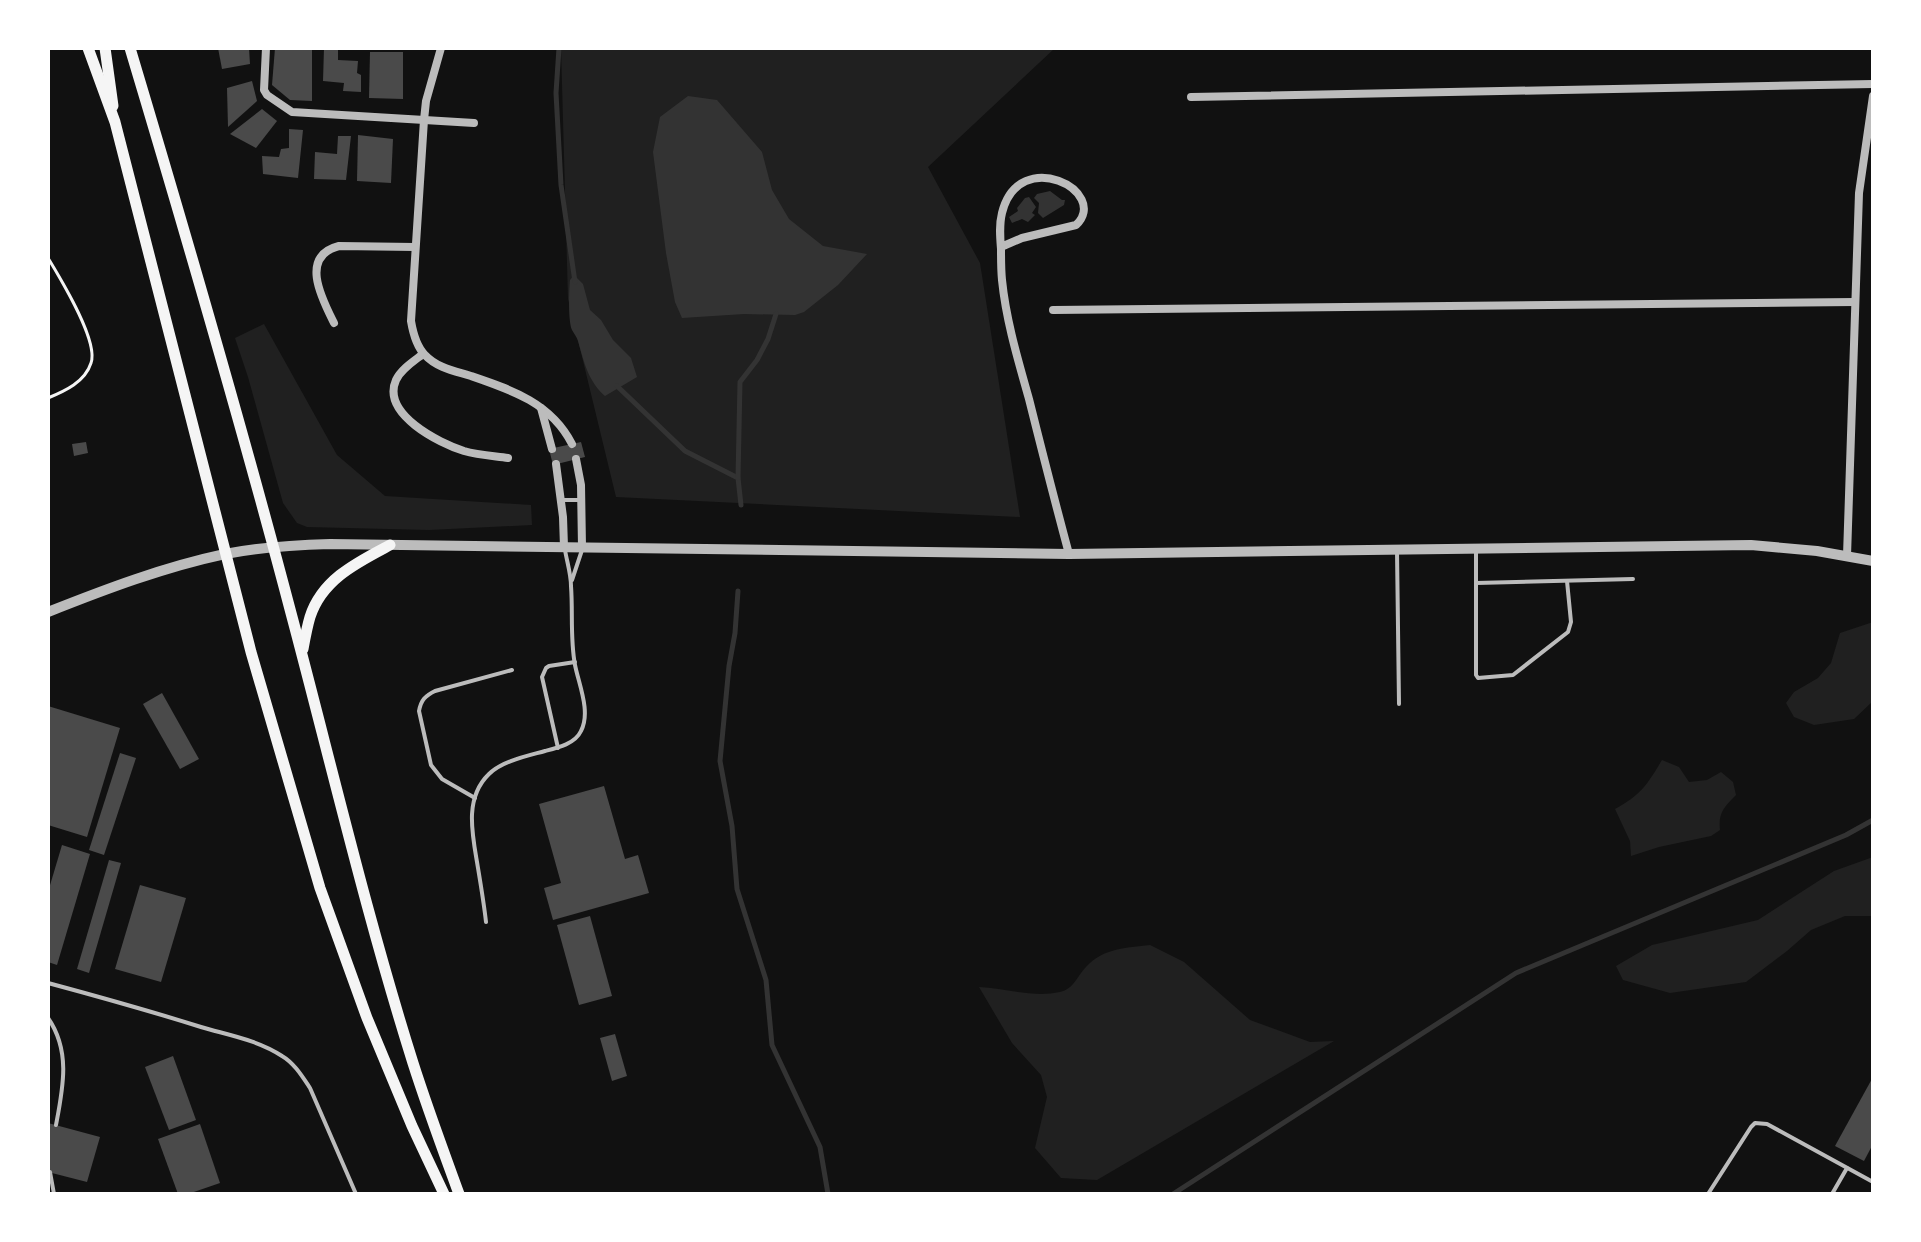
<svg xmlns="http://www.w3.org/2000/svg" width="1921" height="1242" font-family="Jost,sans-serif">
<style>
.green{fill:#202020}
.water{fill:#333}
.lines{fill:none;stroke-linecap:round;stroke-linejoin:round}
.stream{stroke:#333;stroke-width:5}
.building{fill:#4a4a4a}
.path{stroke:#f5f5f5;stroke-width:3}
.service{stroke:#bcbcbc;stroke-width:4}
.minor{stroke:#bcbcbc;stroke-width:8}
.tertiary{stroke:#bcbcbc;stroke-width:10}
.secondary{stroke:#f5f5f5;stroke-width:11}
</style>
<rect width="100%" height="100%" fill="#111"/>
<g class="green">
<polygon points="561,48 1055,48 928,167 980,263 1020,517 616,497 568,299"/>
<polygon points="264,324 337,455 385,496 531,505 532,525 429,530 307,527 297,523 283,503 248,377 235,338"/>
<polygon points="1873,622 1873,701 1854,719 1814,725 1794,717 1786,703 1794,692 1818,678 1831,663 1840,633"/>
<path d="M1662 760 1679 767 1689 782 1707 780 1721 772 1733 782 1736 795C1724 807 1718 813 1720 830L1711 836 1659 847 1631 856 1630 841 1615 809C1641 795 1647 785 1662 760Z"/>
<polygon points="1873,857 1873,916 1845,916 1811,930 1787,951 1746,982 1670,993 1623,980 1616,966 1652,945 1758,920 1834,871"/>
<path d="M1150 945 1184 962 1250 1020 1310 1042 1334 1041 1097 1180 1061 1178 1035 1148 1047 1097 1041 1075 1012 1043 979 987C1005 988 1033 998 1060 992 1074 989 1077 976 1086 967 1103 948 1126 948 1150 945Z"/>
</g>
<g class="water">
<polygon points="688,96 717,100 762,152 772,190 789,219 823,246 867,254 838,285 804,312 795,315 744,314 682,318 675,302 666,253 653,152 660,117"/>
<polygon points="1050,191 1062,200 1065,200 1064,205 1043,218 1038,213 1039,203 1034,198 1037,194"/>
<polygon points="1029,197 1036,207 1032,213 1035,215 1028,222 1022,219 1012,223 1009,217 1018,211 1017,208 1025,198"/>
<path d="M574 275 583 284 590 310 601 320 613 340 631 358 637 377 605 396C588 381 584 362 578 341 577 337 574 334 572 330 568 321 569 290 570 280Z"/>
</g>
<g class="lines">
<g class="stream">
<polyline points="559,48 556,93 561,185 575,282"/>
<polyline points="617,386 685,451 738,478 741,505"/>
<polyline points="738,478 740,382 757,360 768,339 776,314"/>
<polyline points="738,591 735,633 729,666 720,761 732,826 737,889 766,980 772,1045 820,1147 828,1194"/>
<polyline points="1173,1194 1516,973 1846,835 1873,820"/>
</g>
</g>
<g class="building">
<polygon points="218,48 249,48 250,64 222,69"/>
<polygon points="275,48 312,48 312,101 290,100 272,85"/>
<polygon points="324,48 338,48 338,60 358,61 357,73 361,75 361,92 343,91 344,83 323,81"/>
<polygon points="370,52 403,52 403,99 369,98"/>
<polygon points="252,81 257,101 228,127 227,88"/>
<polygon points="262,109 277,121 256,148 230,134"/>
<polygon points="289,129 303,130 298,178 263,174 262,156 279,157 281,149 289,148"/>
<polygon points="358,135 393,139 391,183 357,181"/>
<polygon points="338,136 351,136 346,180 314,179 315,152 337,154"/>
<polygon points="86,442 88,453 74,456 72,444"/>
<polygon points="581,442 585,457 553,465 549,449"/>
<polygon points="162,693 199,759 180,769 143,704"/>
<polygon points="48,706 120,728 87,837 48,825"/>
<polygon points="120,753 136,758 104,855 89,850"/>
<polygon points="604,786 625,859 638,855 649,893 553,920 544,888 561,883 539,804"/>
<polygon points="62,845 90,854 57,965 48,962 48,892"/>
<polygon points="109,860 121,863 89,973 77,969"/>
<polygon points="140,885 186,898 161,982 115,969"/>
<polygon points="590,916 612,996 579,1005 557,925"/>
<polygon points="615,1034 627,1076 612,1081 600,1038"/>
<polygon points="173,1056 196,1120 169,1130 145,1067"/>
<polygon points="1873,1077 1873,1144 1864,1161 1835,1146"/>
<polygon points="48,1123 100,1137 87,1182 48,1172"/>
<polygon points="200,1124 220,1183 188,1194 178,1194 158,1139"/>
</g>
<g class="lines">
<path class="path" d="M48 258C60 278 99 341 91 363 85 382 65 391 48 398"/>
<g class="service">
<polyline points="561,500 580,500"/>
<polyline points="1476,550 1476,675 1478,678 1513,675 1568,632 1571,622 1567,581"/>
<polyline points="1397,551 1399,704"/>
<polyline points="572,580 582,550"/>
<polyline points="1476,583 1633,579"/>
<polyline points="558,748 542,677 546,668 549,666 575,662"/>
<path d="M475 798 442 779 431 765 419 711C421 700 425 696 435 691L512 670"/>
<path d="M486 922C484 904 481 886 478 868 473 837 463 799 489 774 502 761 527 756 545 751 557 748 575 744 581 731 591 712 579 685 575 665 570 639 573 612 571 586 571 574 567 562 565 550"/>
<path d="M48 983C100 997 150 1011 201 1027 228 1035 258 1040 282 1056 294 1063 302 1076 310 1088L356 1194"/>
<path d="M48 1018C71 1051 63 1088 56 1125"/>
<polyline points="50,1172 54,1194"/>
<polyline points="1708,1194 1751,1127 1755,1123 1767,1124 1873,1182"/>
<polyline points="1832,1194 1847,1168"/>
</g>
<g class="minor">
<polyline points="266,48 264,90 267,95 292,112 474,123"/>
<path d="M441 48 426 101 424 120 411 321C413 333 416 346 425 355 437 368 455 371 471 376 512 390 551 403 572 444"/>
<polyline points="1191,97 1873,84"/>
<path d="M1001 247 1022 238 1076 225C1111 192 1019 144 1002 213 999 225 1000 236 1001 249 1001 259 1001 270 1002 280 1006 320 1018 360 1029 399 1042 451 1055 502 1069 554"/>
<polyline points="1053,310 1855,302"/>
<path d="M334 323C322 299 299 256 339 246L415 247"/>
<path d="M423 354C414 361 401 369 396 380 381 414 439 443 464 451 478 455 494 456 508 458"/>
<polyline points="541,408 552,449"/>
<polyline points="576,459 581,485 582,547"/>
<polyline points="556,464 563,517 564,547"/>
<polyline points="1847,556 1859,193 1873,96"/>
</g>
<path class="tertiary" d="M48 612C106 589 164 567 225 554 260 547 295 545 330 544L1069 554 1751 545 1817 551 1873 561"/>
<g class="secondary">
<polyline points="88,48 115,122 251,652 320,888 367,1018 412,1126 444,1194"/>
<polyline points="105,48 113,106"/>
<path d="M130 48C186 235 241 423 291 613 331 763 366 914 413 1063 427 1107 443 1150 459 1194"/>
<path d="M303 649C305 638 307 627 310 617 322 579 358 562 390 545"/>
</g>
</g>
<rect width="1921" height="1242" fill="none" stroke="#ffffff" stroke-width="100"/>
</svg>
